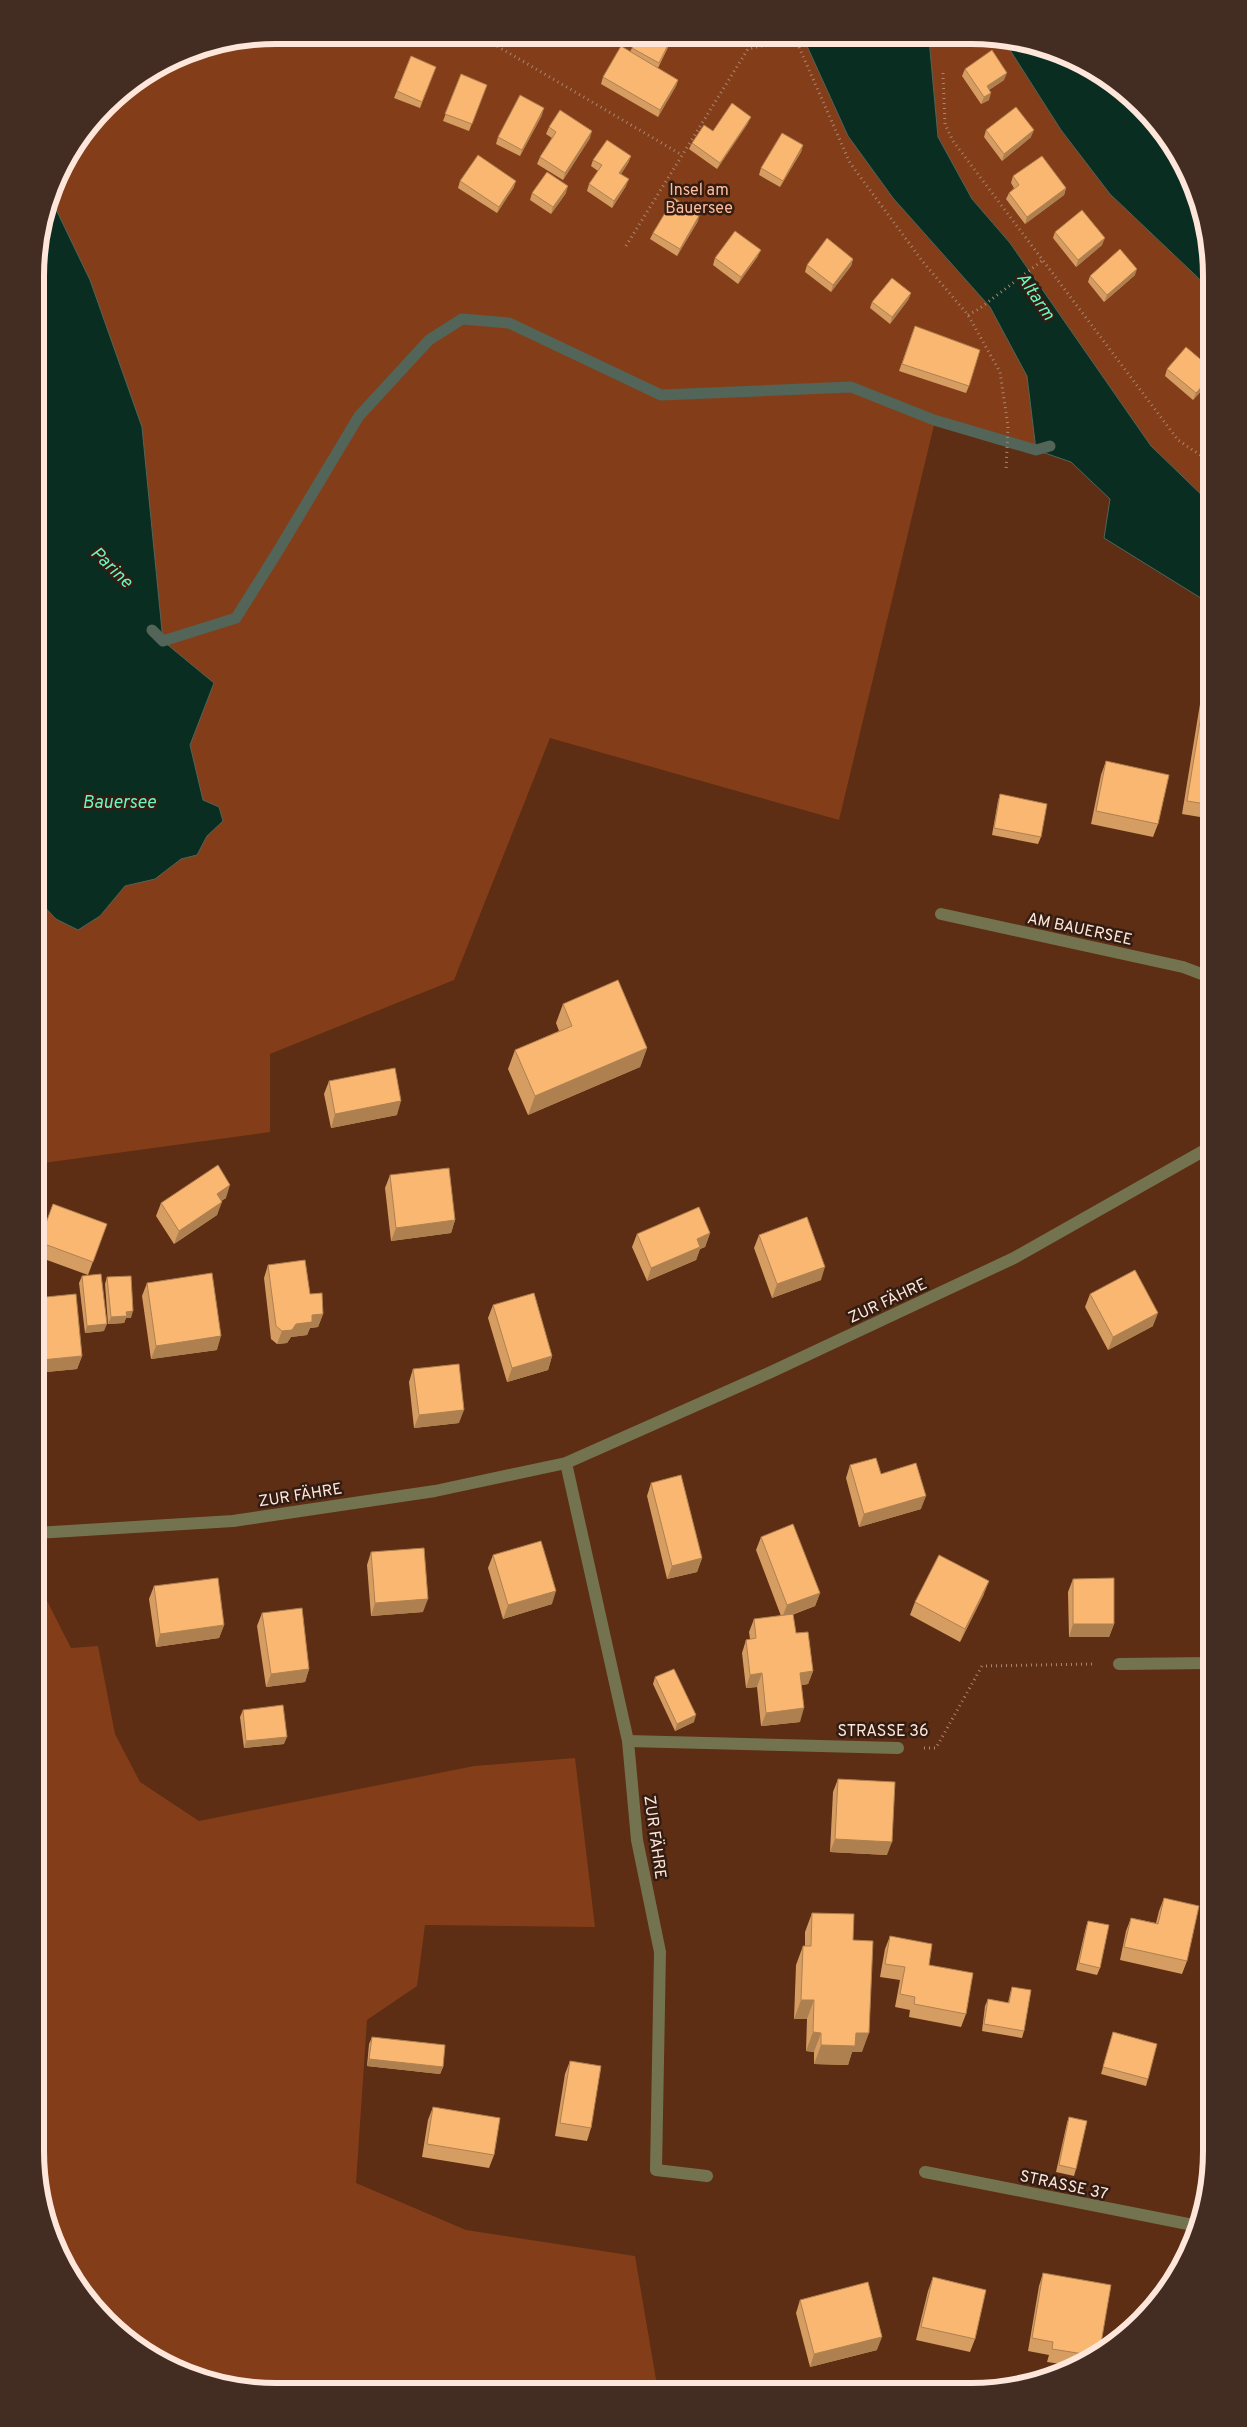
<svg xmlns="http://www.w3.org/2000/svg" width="1247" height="2427" font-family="Overpass,sans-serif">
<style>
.green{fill:#833e19}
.water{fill:#0a2d21;stroke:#536458}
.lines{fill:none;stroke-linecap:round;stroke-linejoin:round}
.stream{stroke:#536458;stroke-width:11}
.path{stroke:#aa8673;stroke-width:3;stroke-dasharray:1 4;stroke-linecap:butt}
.minor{stroke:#74734f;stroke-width:12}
.wall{fill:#d69d62}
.shaded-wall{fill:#ae8050}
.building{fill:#f9b772;stroke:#ae8050}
.labels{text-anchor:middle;stroke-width:5;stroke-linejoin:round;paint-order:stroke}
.park-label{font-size:16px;fill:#ffbd9d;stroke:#331d12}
.street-label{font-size:16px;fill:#fee6da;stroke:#331d12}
.water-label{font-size:18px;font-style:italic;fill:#68f8c4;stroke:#331d12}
.rim{fill:none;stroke:#fee6da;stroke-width:6}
</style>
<rect width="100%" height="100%" fill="#5d2d14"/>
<g class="green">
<polygon points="276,35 819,38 807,46 848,136 893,198 990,307 1027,376 1036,450 935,421 839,820 550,738 454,980 270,1054 270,1132 36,1164 36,898 41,902 100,916 125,886 155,879 181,859 197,855 207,836 223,821 219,807 203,800 190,745 214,683 163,641 151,533 90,280 51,199 60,169 117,95 184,53"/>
<polygon points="929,39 1003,39 1061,130 1110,194 1212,291 1212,505 1151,446 1010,243 972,199 938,137"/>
<polygon points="36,1589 41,1589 71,1648 98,1646 115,1734 140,1782 199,1821 474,1766 575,1758 595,1927 425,1925 417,1986 367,2020 356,2183 466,2230 635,2256 658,2391 244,2390 183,2374 117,2332 75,2285 48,2228 35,2151"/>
</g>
<g class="water">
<polygon points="819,38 929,39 938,137 972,199 1010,243 1151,446 1212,505 1212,605 1104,538 1110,499 1071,462 1036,450 1027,376 990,307 893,198 848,136 807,46"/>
<polygon points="1003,39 1018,40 1078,60 1130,95 1172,142 1199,199 1212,276 1212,291 1110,194 1061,130"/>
<polygon points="51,199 90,280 142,427 163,641 214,683 190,745 203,800 219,807 223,821 207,836 197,855 181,859 155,879 125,886 100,916 78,930 56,919 36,898 37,245"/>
<polygon points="36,1452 39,1460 36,1497"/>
</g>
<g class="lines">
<polyline class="stream" points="152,630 163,641 236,618 278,551 359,416 429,340 462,319 509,323 661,395 851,387 934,420 1036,450 1050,446"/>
<g class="path">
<polyline points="480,36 682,155"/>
<polyline points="795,38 850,163 923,262 968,315 1000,372 1008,426 1006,471"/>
<polyline points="943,73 945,124 953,141 1178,440 1212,463"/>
<polyline points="626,246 748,49 794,39"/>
<polyline points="968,315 979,309 1043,260"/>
<polyline points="924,1748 936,1748 982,1666 1093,1664"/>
</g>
<g class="minor">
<polyline points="941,914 1183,967 1212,978"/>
<polyline points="566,1463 628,1741 637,1840 660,1952 656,2170 707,2176"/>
<polyline points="36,1533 233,1521 435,1491 566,1463 771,1372 1014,1258 1212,1146"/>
<polyline points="1119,1664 1212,1663"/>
<polyline points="628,1741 898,1748"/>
<polyline points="925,2172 1198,2226"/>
</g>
</g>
<g class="wall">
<polygon points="368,36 382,36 380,40"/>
<polygon points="673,37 658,68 678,80 676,86 658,117 601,84 603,77 630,52 632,48"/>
<polygon points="411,56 436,67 420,108 394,98"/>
<polygon points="965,69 1004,80 989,90 989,100 981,104 962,76"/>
<polygon points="461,74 487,85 469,131 443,121"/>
<polygon points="542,115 520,156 496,144 498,137"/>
<polygon points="748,123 717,169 689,149 692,143 713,131"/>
<polygon points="549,127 590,138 563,180 537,164 540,157 552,138 546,134"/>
<polygon points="986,130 1031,137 1002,161 984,137"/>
<polygon points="803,145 801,152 780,187 759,175 761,168"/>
<polygon points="631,156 628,163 621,174 626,186 612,208 587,191 589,184 598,171 591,166 593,160"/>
<polygon points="1013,176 1066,188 1064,195 1025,224 1006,199 1009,193 1014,188 1011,183"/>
<polygon points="460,181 514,187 497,213 458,188"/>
<polygon points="532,193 566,193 551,214 530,200"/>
<polygon points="698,221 677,256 650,239 653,233"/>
<polygon points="1055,232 1102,245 1076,267 1053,238"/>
<polygon points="758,256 738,284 713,265 715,258"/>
<polygon points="853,259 851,266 831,292 805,272 807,265"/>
<polygon points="1135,275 1104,302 1088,282 1090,276"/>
<polygon points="911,293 908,300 890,324 870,308 872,302"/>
<polygon points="915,326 969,386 966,393 899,371"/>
<polygon points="1167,369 1212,369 1212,379 1193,400 1165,376"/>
<polygon points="1206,685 1212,686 1212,819 1182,814 1201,698"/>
<polygon points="1106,761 1158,824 1153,837 1091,824 1101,775"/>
<polygon points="1000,794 1041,837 1038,844 992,835 998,801"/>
<polygon points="563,1004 647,1048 640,1067 528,1115 508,1069 515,1050 559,1031 556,1023"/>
<polygon points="329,1081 397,1115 331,1128 324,1094"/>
<polygon points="390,1175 455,1220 451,1233 391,1241 385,1188"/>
<polygon points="226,1198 221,1201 217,1215 174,1244 156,1216 161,1203"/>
<polygon points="53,1204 107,1224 88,1275 36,1256 36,1251"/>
<polygon points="710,1233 705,1247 700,1249 696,1260 647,1281 632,1247 637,1234"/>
<polygon points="759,1235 821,1280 772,1298 754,1248"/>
<polygon points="268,1265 310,1294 323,1314 318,1327 310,1328 307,1335 291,1337 287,1343 277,1344 271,1339 264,1278"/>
<polygon points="82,1276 104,1331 85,1333 79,1283"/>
<polygon points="107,1277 131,1318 126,1318 124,1323 108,1324 105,1284"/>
<polygon points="147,1283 217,1350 151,1359 142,1296"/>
<polygon points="1090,1294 1153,1326 1108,1350 1085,1307"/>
<polygon points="36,1298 82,1356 77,1369 36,1373"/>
<polygon points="493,1305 552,1356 548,1370 507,1382 488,1318"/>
<polygon points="413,1369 459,1423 414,1428 409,1382"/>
<polygon points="850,1465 921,1509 859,1527 846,1478"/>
<polygon points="651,1483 702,1558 697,1572 667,1579 647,1496"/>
<polygon points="761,1537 820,1593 815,1606 792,1615 796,1633 813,1671 808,1684 802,1685 800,1722 761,1726 757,1687 746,1688 742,1653 746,1640 750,1639 749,1632 754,1619 781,1616 756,1550"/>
<polygon points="371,1552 423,1612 371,1616 367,1565"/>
<polygon points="493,1555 552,1604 503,1619 488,1568"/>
<polygon points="1073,1579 1114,1624 1109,1637 1069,1637 1068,1592"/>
<polygon points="154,1586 224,1625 219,1638 156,1647 149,1599"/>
<polygon points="984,1594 960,1642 910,1615 915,1602"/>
<polygon points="262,1613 309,1669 305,1682 266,1687 257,1626"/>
<polygon points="655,1677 694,1722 675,1731 653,1684"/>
<polygon points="243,1710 284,1744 244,1748 240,1717"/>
<polygon points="838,1779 887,1855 830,1852 833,1792"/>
<polygon points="1164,1898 1187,1961 1182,1974 1120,1960 1126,1931 1131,1918 1156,1923 1159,1911"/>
<polygon points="812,1913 853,1940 862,2052 852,2052 848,2065 814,2064 814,2052 806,2051 807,2019 794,2019 796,1965 803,1946 805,1946 805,1932"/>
<polygon points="1088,1921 1100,1968 1097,1975 1076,1970 1086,1927"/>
<polygon points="890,1936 929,1965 966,2014 961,2027 909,2017 910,2010 895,2007 900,1980 880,1977 885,1949"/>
<polygon points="1012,1987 1024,2031 1022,2038 982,2031 985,2006 988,1999 1008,2003 1010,1994"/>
<polygon points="1113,2032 1148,2079 1146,2086 1101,2074"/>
<polygon points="372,2037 443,2067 440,2074 367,2066 369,2044"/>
<polygon points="570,2061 591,2128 587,2141 555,2136 565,2074"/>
<polygon points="433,2107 494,2155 489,2168 422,2157 428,2120"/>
<polygon points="1211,2109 1211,2141 1209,2141 1204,2134 1206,2123"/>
<polygon points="1069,2117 1076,2169 1074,2176 1056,2172 1067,2123"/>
<polygon points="1043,2273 1099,2355 1075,2366 1047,2362 1049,2355 1028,2351 1039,2286"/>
<polygon points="933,2277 975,2339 970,2352 916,2340 928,2291"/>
<polygon points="800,2300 877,2350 810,2367 796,2313"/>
</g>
<g class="shaded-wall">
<polygon points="672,37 673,37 656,69"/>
<polygon points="1007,73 1004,80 984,93 987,86"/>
<polygon points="678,80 676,86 658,117 660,110"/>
<polygon points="991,93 989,100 981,104 984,97"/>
<polygon points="544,108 542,115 520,156 522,150"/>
<polygon points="751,117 748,123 717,169 720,163"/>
<polygon points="1034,130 1031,137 1002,161 1004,154"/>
<polygon points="592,131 590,138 563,180 565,173"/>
<polygon points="803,145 801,152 780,187 783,181"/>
<polygon points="631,156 628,163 617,180 619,173"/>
<polygon points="629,179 626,186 612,208 614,201"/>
<polygon points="516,181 514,187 497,213 499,207"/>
<polygon points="568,186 566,193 551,214 553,207"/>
<polygon points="1066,188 1064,195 1025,224 1027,217"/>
<polygon points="700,214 698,221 677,256 680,249"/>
<polygon points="1105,238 1102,245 1076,267 1078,260"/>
<polygon points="761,250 758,256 738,284 741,277"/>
<polygon points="853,259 851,266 831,292 833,285"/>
<polygon points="1137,269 1135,275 1104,302 1107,295"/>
<polygon points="911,293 908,300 890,324 892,317"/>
<polygon points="1212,375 1212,379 1193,400 1196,393"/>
<polygon points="647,1048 640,1067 528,1115 535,1096"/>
<polygon points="401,1101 397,1115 331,1128 335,1114"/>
<polygon points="230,1185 226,1198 212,1207 217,1194"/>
<polygon points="222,1202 217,1215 174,1244 179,1231"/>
<polygon points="455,1220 451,1233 391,1241 396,1228"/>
<polygon points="710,1233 705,1247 700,1249 696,1260 647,1281 651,1268 697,1239"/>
<polygon points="825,1267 821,1280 772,1298 777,1284"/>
<polygon points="133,1311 131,1318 126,1318 124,1323 108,1324 111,1317 126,1312"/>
<polygon points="1158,1313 1153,1326 1108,1350 1113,1337"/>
<polygon points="323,1314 318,1327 310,1328 307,1335 291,1337 287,1343 277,1344 282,1331 312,1315"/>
<polygon points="107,1324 104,1331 85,1333 87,1326"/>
<polygon points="221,1336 217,1350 151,1359 156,1346"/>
<polygon points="82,1356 77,1369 36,1373 41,1360"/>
<polygon points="552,1356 548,1370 507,1382 512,1368"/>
<polygon points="464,1410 459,1423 414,1428 419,1415"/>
<polygon points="926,1496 921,1509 859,1527 864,1514"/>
<polygon points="702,1558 697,1572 667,1579 672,1566"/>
<polygon points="989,1581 984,1594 960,1642 965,1629"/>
<polygon points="556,1591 552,1604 503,1619 508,1605"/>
<polygon points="820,1593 815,1606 782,1618 787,1605"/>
<polygon points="428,1599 423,1612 371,1616 375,1603"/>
<polygon points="1073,1624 1114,1624 1109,1637 1069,1637"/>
<polygon points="224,1625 219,1638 156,1647 160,1634"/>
<polygon points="309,1669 305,1682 266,1687 271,1674"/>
<polygon points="813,1671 808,1684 796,1686 800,1673"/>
<polygon points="762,1673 757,1687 746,1688 750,1675"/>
<polygon points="804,1708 800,1722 761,1726 766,1713"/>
<polygon points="696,1715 694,1722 675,1731 677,1724"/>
<polygon points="287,1737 284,1744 244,1748 246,1741"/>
<polygon points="835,1839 892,1842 887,1855 830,1852"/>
<polygon points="801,2000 814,2000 807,2019 794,2019"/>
<polygon points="813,2032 821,2033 814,2052 806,2051"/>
<polygon points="856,2033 869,2033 862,2052 852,2052 848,2065 814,2064 821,2045"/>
<polygon points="369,2059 443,2067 440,2074 367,2066"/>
<polygon points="882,2337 877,2350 810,2367 814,2354"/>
</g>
<g class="building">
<polygon points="637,37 672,37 659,63 632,48"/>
<polygon points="621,46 678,80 660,110 603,77"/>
<polygon points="992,50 1007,73 987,86 991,93 984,97 965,69"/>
<polygon points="411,56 436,67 422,102 397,91"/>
<polygon points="461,74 487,85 472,124 445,114"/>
<polygon points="520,95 544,108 522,150 498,137"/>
<polygon points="732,103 751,117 720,163 692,143 704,125 713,131"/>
<polygon points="1016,107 1034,130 1004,154 986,130"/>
<polygon points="560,110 592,131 565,173 540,157 556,132 549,127"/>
<polygon points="782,133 803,145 783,181 761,168"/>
<polygon points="607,140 631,156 619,173 629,179 614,201 589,184 602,165 593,160"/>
<polygon points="478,155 516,181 499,207 460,181"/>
<polygon points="1042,156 1066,188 1027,217 1009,193 1019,185 1013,176"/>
<polygon points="547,172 568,186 553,207 532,193"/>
<polygon points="674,198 700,214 680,249 653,233"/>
<polygon points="1082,210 1105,238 1078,260 1055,232"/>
<polygon points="735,231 761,250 741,277 715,258"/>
<polygon points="827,238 853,259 833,285 807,265"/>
<polygon points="1120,249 1137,269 1107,295 1090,276"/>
<polygon points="892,278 911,293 892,317 872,302"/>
<polygon points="915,326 980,350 969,386 902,364"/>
<polygon points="1186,347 1212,369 1212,375 1196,393 1167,369"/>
<polygon points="1206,685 1212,686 1212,805 1187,801"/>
<polygon points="1106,761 1169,775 1158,824 1096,811"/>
<polygon points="1000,794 1047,804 1041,837 994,828"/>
<polygon points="618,980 647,1048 535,1096 515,1050 572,1026 563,1004"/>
<polygon points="395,1068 401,1101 335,1114 329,1081"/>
<polygon points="218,1165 230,1185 217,1194 222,1202 179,1231 161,1203"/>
<polygon points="449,1168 455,1220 396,1228 390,1175"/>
<polygon points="53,1204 107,1224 93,1262 39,1242"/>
<polygon points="699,1207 710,1233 697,1239 700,1247 651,1268 637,1234"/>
<polygon points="807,1217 825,1267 777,1284 759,1235"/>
<polygon points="305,1260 310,1294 322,1293 323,1314 312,1315 312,1322 296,1324 292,1330 282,1331 276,1326 268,1265"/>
<polygon points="1135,1270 1158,1313 1113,1337 1090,1294"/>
<polygon points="212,1273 221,1336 156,1346 147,1283"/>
<polygon points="101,1274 107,1324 87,1326 82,1276"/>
<polygon points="131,1276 133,1311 126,1312 127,1316 111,1317 107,1277"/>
<polygon points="534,1293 552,1356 512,1368 493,1305"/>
<polygon points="76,1294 82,1356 41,1360 36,1298"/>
<polygon points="459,1364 464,1410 419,1415 413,1369"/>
<polygon points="876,1458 881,1474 916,1463 926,1496 864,1514 850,1465"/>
<polygon points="681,1475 702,1558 672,1566 651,1483"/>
<polygon points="793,1524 820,1593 787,1605 761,1537"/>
<polygon points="541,1541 556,1591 508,1605 493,1555"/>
<polygon points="424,1548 428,1599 375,1603 371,1552"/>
<polygon points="939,1555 989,1581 965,1629 915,1602"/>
<polygon points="218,1578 224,1625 160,1634 154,1586"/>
<polygon points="1114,1578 1114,1624 1073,1624 1073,1579"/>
<polygon points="302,1608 309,1669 271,1674 262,1613"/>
<polygon points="793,1614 796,1633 808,1632 813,1671 800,1673 804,1708 766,1713 762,1673 750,1675 746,1640 756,1638 754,1619"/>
<polygon points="674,1669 696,1715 677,1724 655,1677"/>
<polygon points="283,1705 287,1737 246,1741 243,1710"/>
<polygon points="838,1779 895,1782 892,1842 835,1839"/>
<polygon points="1164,1898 1199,1906 1187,1961 1124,1947 1131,1918 1158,1924"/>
<polygon points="812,1913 854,1914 853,1940 873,1941 869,2033 856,2033 855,2046 821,2045 821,2033 813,2032 814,2000 801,2000 803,1946 811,1946"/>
<polygon points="1088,1921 1109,1925 1100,1968 1079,1963"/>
<polygon points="890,1936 932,1944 929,1965 973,1973 966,2014 914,2004 915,1997 900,1994 905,1967 885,1964"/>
<polygon points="1012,1987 1031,1990 1024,2031 984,2024 988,1999 1009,2003"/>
<polygon points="1113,2032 1157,2044 1148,2079 1103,2067"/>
<polygon points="372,2037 445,2045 443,2067 369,2059"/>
<polygon points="570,2061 601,2066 591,2128 560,2123"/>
<polygon points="433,2107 500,2118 494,2155 427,2144"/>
<polygon points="1211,2109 1211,2124 1209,2121"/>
<polygon points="1069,2117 1087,2121 1076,2169 1059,2165"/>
<polygon points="1043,2273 1111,2285 1099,2355 1096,2356 1052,2349 1053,2342 1032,2338"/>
<polygon points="933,2277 986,2290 975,2339 921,2327"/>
<polygon points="868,2282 882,2337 814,2354 800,2300"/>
</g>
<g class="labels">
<g class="park-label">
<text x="699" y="195">Insel am<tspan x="699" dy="18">Bauersee</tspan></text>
</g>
<g class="street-label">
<text transform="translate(1080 928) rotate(12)" y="6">AM BAUERSEE</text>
<text transform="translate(887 1300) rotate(-25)" y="6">ZUR FÄHRE</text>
<text transform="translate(300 1494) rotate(-9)" y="6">ZUR FÄHRE</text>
<text x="883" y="1736">STRASSE 36</text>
<text transform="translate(656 1837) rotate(82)" y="6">ZUR FÄHRE</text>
<text transform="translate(1064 2184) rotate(12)" y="6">STRASSE 37</text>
</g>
<g class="water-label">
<text transform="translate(1036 296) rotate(56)" y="6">Altarm</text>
<text transform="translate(112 567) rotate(44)" y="6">Parine</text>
<text x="119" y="808">Bauersee</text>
</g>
</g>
<path d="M0 0H1247V2427H0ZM276 44H971A232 232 0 0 1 1203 276V2151A232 232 0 0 1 971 2383H276A232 232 0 0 1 44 2151V276A232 232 0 0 1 276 44Z" fill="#432d22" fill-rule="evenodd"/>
<path class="rim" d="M276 44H971A232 232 0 0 1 1203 276V2151A232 232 0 0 1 971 2383H276A232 232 0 0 1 44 2151V276A232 232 0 0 1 276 44Z"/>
</svg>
